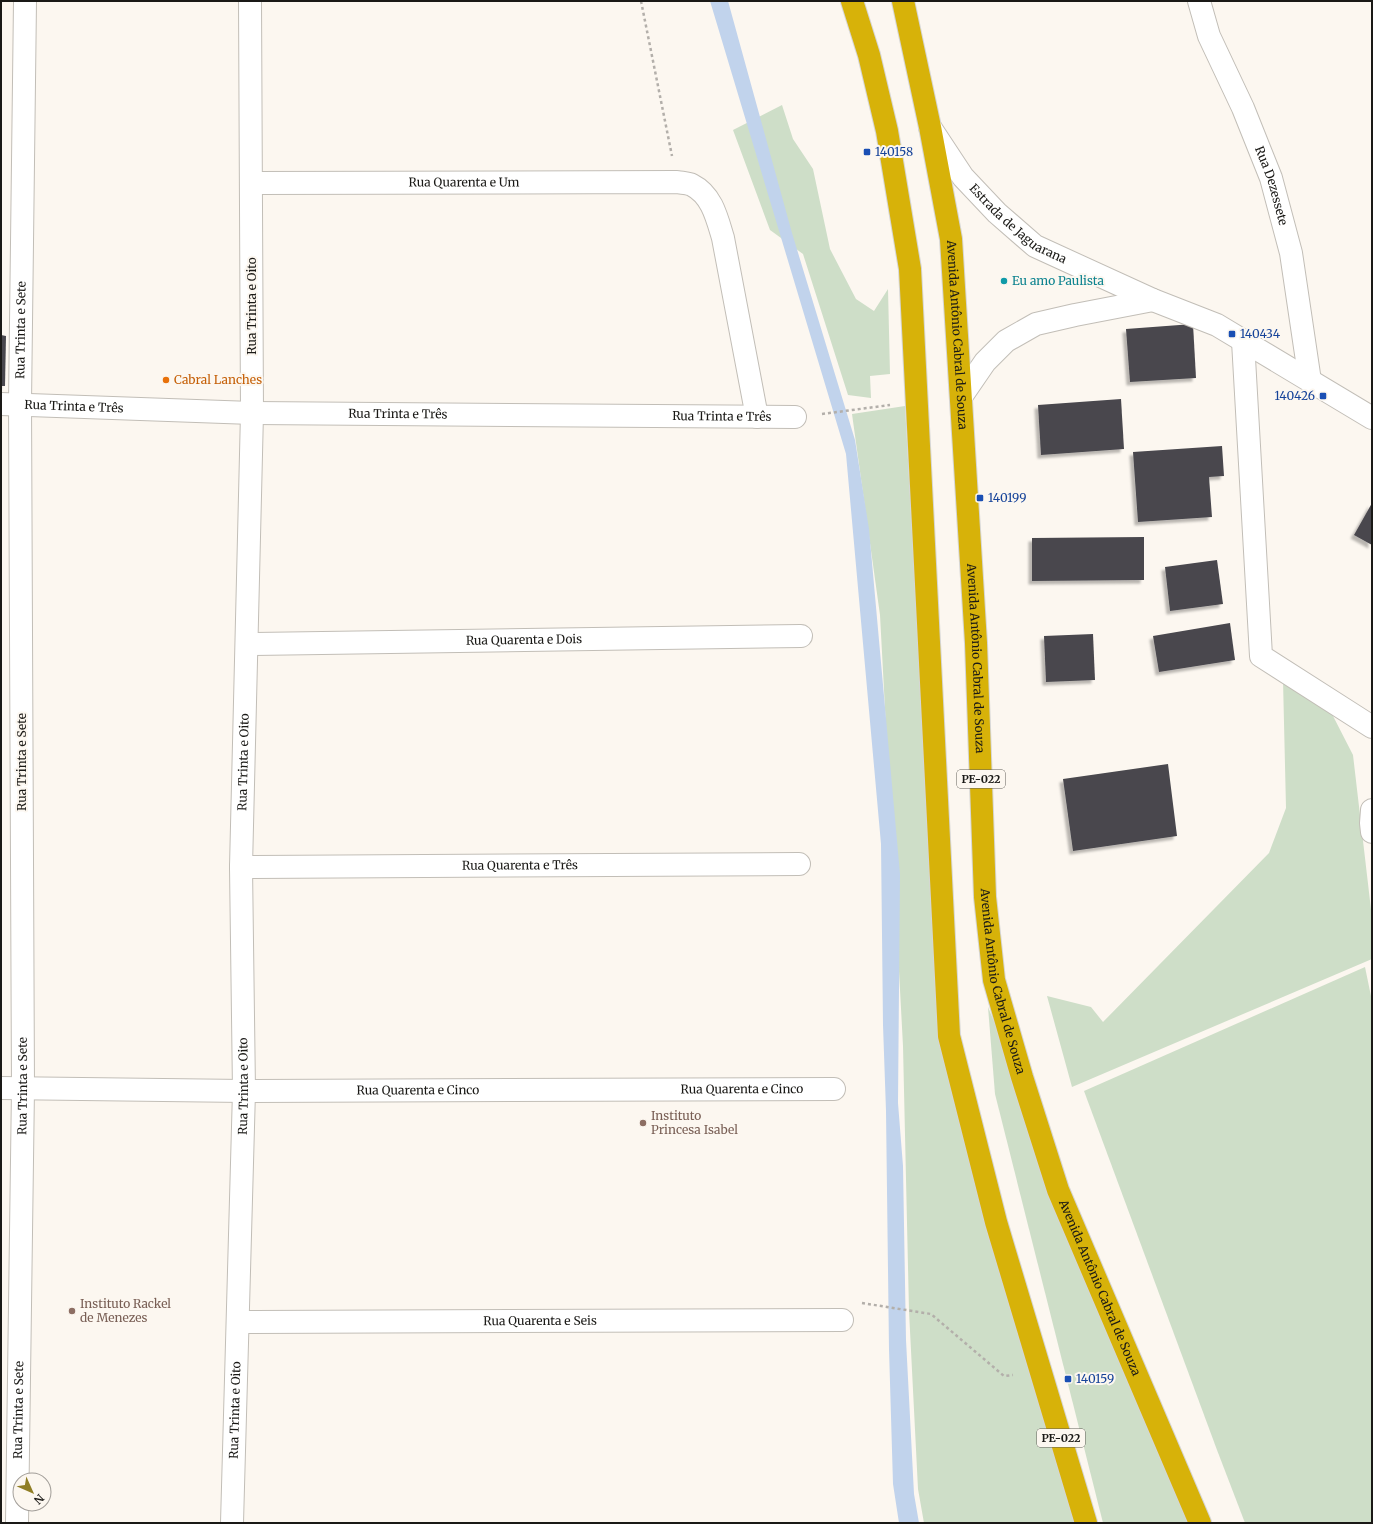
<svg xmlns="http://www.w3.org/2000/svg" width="1373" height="1524" font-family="Merriweather,serif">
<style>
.green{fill:#cedec8}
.water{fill:#c1d3ec}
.building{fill:#48474d;filter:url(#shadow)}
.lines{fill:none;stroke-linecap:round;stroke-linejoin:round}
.minor-casing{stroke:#c2beb7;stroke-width:24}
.highway-casing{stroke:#d6d6d5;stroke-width:24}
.path{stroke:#b3afaa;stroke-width:2.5;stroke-dasharray:3 3;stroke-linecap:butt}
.minor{stroke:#fff;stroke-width:22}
.highway{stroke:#d7b209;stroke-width:22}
.transit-dot{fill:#1a4fb4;stroke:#fcf7f0;stroke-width:1.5}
.culture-dot{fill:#0f9aa8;stroke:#fcf7f0;stroke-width:1.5}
.food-dot{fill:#e8710a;stroke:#fcf7f0;stroke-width:1.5}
.education-dot{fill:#8d6e63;stroke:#fcf7f0;stroke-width:1.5}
.labels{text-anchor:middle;stroke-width:4;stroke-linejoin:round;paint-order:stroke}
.shield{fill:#fcf7f0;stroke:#5e5c57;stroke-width:1}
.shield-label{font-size:11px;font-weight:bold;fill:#1a1916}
.transit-label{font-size:12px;fill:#164399;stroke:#fcf7f0;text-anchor:start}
.street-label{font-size:12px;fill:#1a1916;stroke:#fcf7f0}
.culture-label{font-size:12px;fill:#0d838f;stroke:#fcf7f0;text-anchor:start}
.food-label{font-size:12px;fill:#c56008;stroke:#fcf7f0;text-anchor:start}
.education-label{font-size:12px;fill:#785e54;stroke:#fcf7f0;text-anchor:start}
</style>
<defs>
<filter id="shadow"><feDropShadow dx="-3.5" dy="3.5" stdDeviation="1" flood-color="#0004"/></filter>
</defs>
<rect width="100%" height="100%" fill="#fcf7f0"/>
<g class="green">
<polygon points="782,105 793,139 813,169 830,249 856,299 874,311 888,289 890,374 870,376 871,398 848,395 803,254 770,230 733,130"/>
<polygon points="905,406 940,1034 1076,1523 924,1523 918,1489 909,1311 903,1046 880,615 852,414"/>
<polygon points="1283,680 1332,714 1353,755 1372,918 1372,959 1072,1087 1047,996 1091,1007 1103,1022 1269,853 1286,808"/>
<polygon points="1365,967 1372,1001 1372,1523 1245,1523 1217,1450 1084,1091"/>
<polygon points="988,1007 1202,1523 1103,1523 995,1094"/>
</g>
<polygon class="water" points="710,1 728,1 792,233 855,440 869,529 900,874 898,1103 903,1166 906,1340 914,1494 919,1523 899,1523 893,1484 889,1349 886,1111 883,1025 881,844 846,454"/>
<g class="building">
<polygon points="1193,324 1196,378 1130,382 1126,329"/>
<polygon points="1,335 6,336 5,386 1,386"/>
<polygon points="1121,399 1124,449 1041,455 1038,405"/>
<polygon points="1222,446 1224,476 1209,477 1212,517 1138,522 1133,452"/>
<polygon points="1372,503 1372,545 1354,535"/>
<polygon points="1144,537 1144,580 1032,581 1032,538"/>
<polygon points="1217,560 1223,604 1170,611 1165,567"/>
<polygon points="1230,623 1235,660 1159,672 1153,636"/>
<polygon points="1093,634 1095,680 1046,682 1044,636"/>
<polygon points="1168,764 1177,836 1073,851 1063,779"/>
</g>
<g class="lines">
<g class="minor-casing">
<g id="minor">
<path id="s1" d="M1199 1 1209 36 1243 108 1271 178 1291 253 1310 381"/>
<path id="s2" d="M930 127 963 177 997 213 1035 246 1153 300 1217 325 1372 418"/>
<path id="s3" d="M251 183 677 182C682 183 688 183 692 185 712 195 717 218 723 238L757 417"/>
<polyline points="1243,341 1261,656 1372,727"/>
<polyline points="961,397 985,362 1006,341 1036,324 1075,315 1153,300"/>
<path id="s4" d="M1 404 252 413 795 417"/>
<path id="s5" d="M247 644 801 636"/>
<polyline points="1372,810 1371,823 1372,832"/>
<path id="s6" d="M241 867 799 864"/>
<path id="s7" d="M1 1088 244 1091 834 1089"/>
<path id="s8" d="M238 1322 842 1320"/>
<path id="s9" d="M17 1523 23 1088 20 403 25 1"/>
<path id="s10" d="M232 1523 244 1091 241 867 252 413 250 1"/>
</g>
</g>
<g class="highway-casing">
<g id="highway">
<polyline points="852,1 869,55 887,131 910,269 949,1036 996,1222 1086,1523"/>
<path id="s11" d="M903 1 930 127 951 239 976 643 985 897 994 980 1022 1077 1058 1190 1200 1523"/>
</g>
</g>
<g class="path">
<polyline points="641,1 672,156"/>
<polyline points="822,414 890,405"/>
<polyline points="862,1303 931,1314 1004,1376 1013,1375"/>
</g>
<use href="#minor" class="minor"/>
<use href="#highway" class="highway"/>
</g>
<g class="transit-dot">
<rect x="863" y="148" width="8" height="8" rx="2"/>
<rect x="1228" y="330" width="8" height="8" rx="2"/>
<rect x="1319" y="392" width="8" height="8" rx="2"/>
<rect x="976" y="494" width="8" height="8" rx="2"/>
<rect x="1064" y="1375" width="8" height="8" rx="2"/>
</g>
<circle class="culture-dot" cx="1004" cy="281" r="4"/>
<circle class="food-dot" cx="166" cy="380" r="4"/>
<g class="education-dot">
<circle cx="643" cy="1123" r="4"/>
<circle cx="72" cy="1311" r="4"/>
</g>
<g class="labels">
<g class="shield">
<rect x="957" y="770" width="48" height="18" rx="3"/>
<rect x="1037" y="1429" width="48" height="18" rx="3"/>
</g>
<g class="shield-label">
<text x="981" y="783">PE-022</text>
<text x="1061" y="1442">PE-022</text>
</g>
<g class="transit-label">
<text x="875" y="156">140158</text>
<text x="1240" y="338">140434</text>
<text x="1315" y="400" text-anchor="end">140426</text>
<text x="988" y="502">140199</text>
<text x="1076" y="1383">140159</text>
</g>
<g class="street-label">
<text dy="4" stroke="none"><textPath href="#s3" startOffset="213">Rua Quarenta e Um</textPath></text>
<text dy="4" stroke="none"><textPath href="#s1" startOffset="199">Rua Dezessete</textPath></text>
<text dy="4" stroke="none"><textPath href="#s2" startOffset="133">Estrada de Jaguarana</textPath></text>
<text transform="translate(252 306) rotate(-90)" y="4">Rua Trinta e Oito</text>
<text dy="4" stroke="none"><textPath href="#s9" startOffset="1193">Rua Trinta e Sete</textPath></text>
<text dy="4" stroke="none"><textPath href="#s11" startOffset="339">Avenida Antônio Cabral de Souza</textPath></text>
<text dy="4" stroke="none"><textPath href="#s4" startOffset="73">Rua Trinta e Três</textPath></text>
<text dy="4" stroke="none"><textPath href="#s4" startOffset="397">Rua Trinta e Três</textPath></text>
<text dy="4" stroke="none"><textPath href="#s4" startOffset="721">Rua Trinta e Três</textPath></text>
<text dy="4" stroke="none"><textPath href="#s5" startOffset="277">Rua Quarenta e Dois</textPath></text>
<text dy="4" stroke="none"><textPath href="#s11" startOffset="663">Avenida Antônio Cabral de Souza</textPath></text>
<text transform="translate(22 762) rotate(-90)" y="4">Rua Trinta e Sete</text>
<text dy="4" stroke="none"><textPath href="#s10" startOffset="761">Rua Trinta e Oito</textPath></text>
<text dy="4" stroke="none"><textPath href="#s6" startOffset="279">Rua Quarenta e Três</textPath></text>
<text dy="4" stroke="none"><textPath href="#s11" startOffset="988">Avenida Antônio Cabral de Souza</textPath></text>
<text dy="4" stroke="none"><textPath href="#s9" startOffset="437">Rua Trinta e Sete</textPath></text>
<text dy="4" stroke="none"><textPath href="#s10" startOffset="437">Rua Trinta e Oito</textPath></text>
<text dy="4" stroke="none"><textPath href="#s7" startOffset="417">Rua Quarenta e Cinco</textPath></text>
<text dy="4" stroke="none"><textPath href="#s7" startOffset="741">Rua Quarenta e Cinco</textPath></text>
<text dy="4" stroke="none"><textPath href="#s11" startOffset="1311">Avenida Antônio Cabral de Souza</textPath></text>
<text dy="4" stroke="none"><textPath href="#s8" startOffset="302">Rua Quarenta e Seis</textPath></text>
<text dy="4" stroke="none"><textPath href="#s9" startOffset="113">Rua Trinta e Sete</textPath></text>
<text dy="4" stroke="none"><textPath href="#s10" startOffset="113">Rua Trinta e Oito</textPath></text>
</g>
<g class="culture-label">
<text x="1012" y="285">Eu amo Paulista</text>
</g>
<g class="food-label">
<text x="174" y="384">Cabral Lanches</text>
</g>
<g class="education-label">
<text x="651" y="1120">Instituto<tspan x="651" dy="14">Princesa Isabel</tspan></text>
<text x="80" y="1308">Instituto Rackel<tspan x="80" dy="14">de Menezes</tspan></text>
</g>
</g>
<rect width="1373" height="1524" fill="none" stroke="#1a1916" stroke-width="4"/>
<g transform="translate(32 1492) rotate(135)"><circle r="19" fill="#fcf7f0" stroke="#a29e99"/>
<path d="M0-3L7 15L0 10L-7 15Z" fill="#907e25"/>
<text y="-6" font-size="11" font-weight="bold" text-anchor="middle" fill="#1a1916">N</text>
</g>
</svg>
